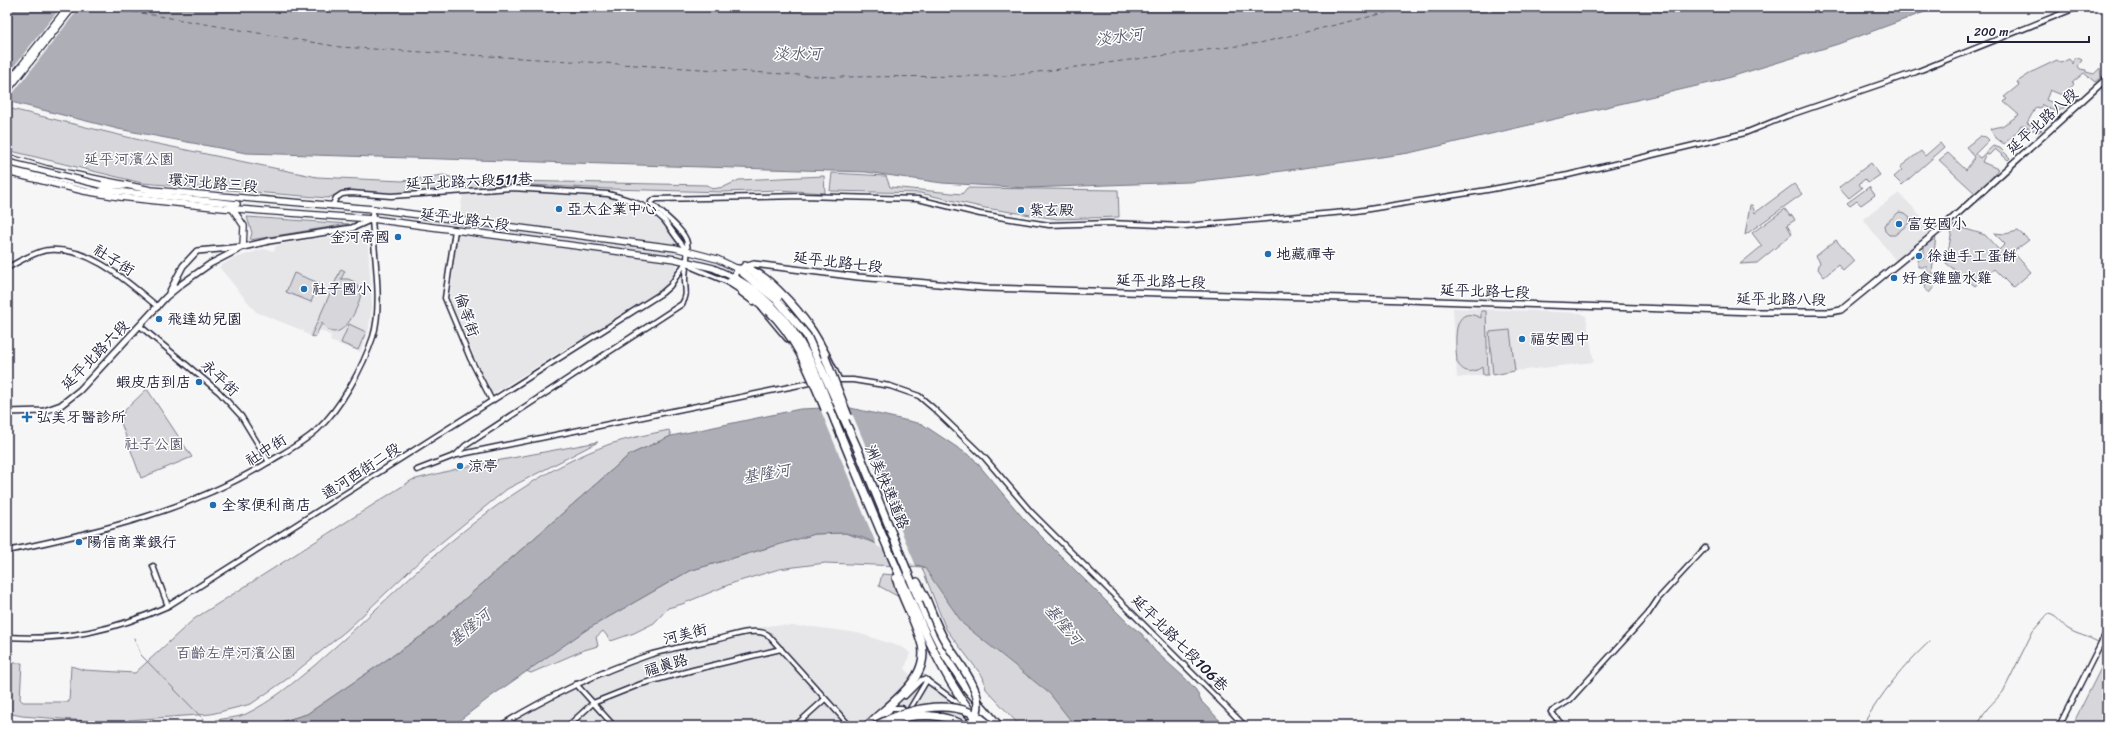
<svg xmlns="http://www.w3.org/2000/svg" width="2114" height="733" font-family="Sriracha,'LXGW WenKai TC',sans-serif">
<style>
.built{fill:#e6e6e9}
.green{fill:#d7d7db;stroke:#7c7c8b}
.water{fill:#aeaeb7;stroke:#767685}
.pier{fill:#f6f6f7}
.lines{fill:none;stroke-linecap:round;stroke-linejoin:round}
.stream{stroke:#767685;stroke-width:1}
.ferry{stroke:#5a5a6d;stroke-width:1;stroke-dasharray:5 4;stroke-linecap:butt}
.minor-casing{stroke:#22223b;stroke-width:7}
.tertiary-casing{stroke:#22223b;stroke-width:8}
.secondary-casing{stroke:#22223b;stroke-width:8}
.trunk-casing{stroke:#22223b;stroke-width:10}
.minor{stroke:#fff;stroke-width:4}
.tertiary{stroke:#fff;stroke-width:5}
.secondary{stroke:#fff;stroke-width:5.5}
.trunk{stroke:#fff;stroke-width:7}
.secondary-bridge-casing{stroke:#22223b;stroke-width:8;stroke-linecap:butt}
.trunk-bridge-casing{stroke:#22223b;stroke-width:10;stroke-linecap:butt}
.secondary-bridge{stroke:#fff;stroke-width:5.5}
.trunk-bridge{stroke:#fff;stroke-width:7}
.poi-dot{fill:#1f6fb2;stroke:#fff;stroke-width:1.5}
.labels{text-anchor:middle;stroke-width:3;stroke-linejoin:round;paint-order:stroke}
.street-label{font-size:15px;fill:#22223b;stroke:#fff}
.park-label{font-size:15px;fill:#58586b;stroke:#fff}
.poi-label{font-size:15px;fill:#22223b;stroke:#fff;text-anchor:start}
.water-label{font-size:16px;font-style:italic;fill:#5a5a6d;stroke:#fff}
</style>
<rect width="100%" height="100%" fill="#f6f6f7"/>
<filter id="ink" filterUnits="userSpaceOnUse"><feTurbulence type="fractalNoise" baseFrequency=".025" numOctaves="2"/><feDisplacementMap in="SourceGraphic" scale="8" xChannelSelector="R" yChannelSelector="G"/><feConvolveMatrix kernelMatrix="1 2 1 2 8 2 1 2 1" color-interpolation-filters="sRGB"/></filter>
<g filter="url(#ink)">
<g class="built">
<polygon points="508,191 608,197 650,212 671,232 676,242 676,274 666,287 654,297 558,353 491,395 450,300 454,265 452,265 463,193"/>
<polygon points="1899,193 1935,230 1896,261 1863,219"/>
<polygon points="367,232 372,306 368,333 360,352 330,341 331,336 320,330 316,338 304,333 304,331 256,312 219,267 232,259 263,249 274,251 276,246 293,242"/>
<polygon points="1453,308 1581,313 1586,316 1594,362 1457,378"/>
<polygon points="772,625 814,627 858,633 904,648 910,653 905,668 908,673 933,686 965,718 960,726 495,726 596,672 632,657"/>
</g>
<g class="green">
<polygon points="2078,58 2082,60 2078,66 2080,69 2086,70 2086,72 2094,74 2100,68 2101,77 2095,82 2084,73 2072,83 2074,84 2068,91 2078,99 2074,100 2050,90 2046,100 2065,107 2057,112 2042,105 2040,108 2036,107 2027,123 2042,130 2038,132 2021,125 2017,132 2004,144 1996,138 1990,129 2002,126 2019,115 2004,102 2007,99 2004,97 2019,85 2017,82 2034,71 2057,60 2061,63 2069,59 2073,64 2074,59"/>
<polygon points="7,108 148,142 317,177 402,181 443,175 461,180 707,185 712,189 724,187 739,180 824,176 825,193 779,190 723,192 610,189 511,184 405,196 340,193 328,198 142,183 7,150"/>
<polygon points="1980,136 1986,137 1989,140 1975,154 1980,158 1993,146 2000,148 2010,158 2008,160 1995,149 1989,155 1986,153 1982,162 1998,169 1991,180 1976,194 1939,160 1948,153 1966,170 1975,157 1966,147"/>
<polygon points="1940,143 1944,148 1902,185 1894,177 1902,170 1900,167 1921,151 1925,156"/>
<polygon points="1871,163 1880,175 1868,183 1865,179 1859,184 1862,188 1849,198 1839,187"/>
<polygon points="832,173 886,176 890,187 962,194 967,188 1118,190 1119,217 1057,219 985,208 920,193 830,191"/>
<polygon points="1794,184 1802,194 1745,235 1750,205 1752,205 1755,213"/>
<polygon points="1869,187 1875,195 1861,205 1857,201 1850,206 1847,203"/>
<polygon points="1785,209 1790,216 1792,215 1795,220 1787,225 1792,234 1757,263 1740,264 1762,246 1752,233"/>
<polygon points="1899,212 1905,213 1910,217 1909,223 1895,235 1889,235 1885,231 1884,225"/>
<polygon points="247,217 349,224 250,240 252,233"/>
<polygon points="1953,225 1985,235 1999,250 2005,244 1994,233 2005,234 2018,231 2029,240 2013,252 2031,272 2013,288 1994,269 1975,286 1946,263"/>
<polygon points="1936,235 1932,273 1944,275 1929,293 1925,288 1927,267 1918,267 1918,260 1924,257 1924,244"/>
<polygon points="1836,240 1854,261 1843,271 1838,265 1824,277 1818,269 1820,262 1816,256"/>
<path d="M341 269 345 271 341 279H348L355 282 361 293C359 309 339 350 322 323L315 337 311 336Z"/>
<polygon points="294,273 319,283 311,302 286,292"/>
<path d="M1481 311H1486L1488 375H1483L1482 367C1472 374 1463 373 1457 362 1456 346 1450 302 1481 318Z"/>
<polygon points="349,324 366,332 358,350 341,343"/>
<polygon points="1510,330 1515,371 1493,375 1489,332"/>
<polygon points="147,389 192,457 141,478 121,423 124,411"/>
<path d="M669 430 671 436 629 455 426 633 307 714 267 726H220L216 720C226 718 237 718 246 714 271 702 293 683 315 665 358 628 398 586 442 549 491 507 549 466 610 444 629 438 650 434 669 430Z"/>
<polygon points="598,442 507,489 427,554 347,630 287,679 251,704 211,714 129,720 129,723 88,723 87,721 22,716 7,713 7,663 22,663 20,699 23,702 69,702 71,666 84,670 135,673 194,619 412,480 469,466"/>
<polygon points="845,533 886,547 913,564 924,567 825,563 779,569 733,583 682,604 668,608 654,623 634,633 611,641 603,631 596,637 598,646 584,650 531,673 526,671 586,630 689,571 815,534"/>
<polygon points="922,568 928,569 1013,663 1022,668 1029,678 1035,677 1082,726 1020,726 986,689 983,677 946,629"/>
<polygon points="882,574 895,575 906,587 899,597 879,586"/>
<polygon points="2107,656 2107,726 2072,726"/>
<polygon points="7,719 15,721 75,726 7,726"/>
</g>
<g class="water">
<polygon points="7,7 1938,7 1838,44 1714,82 1409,153 1261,174 1189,182 1027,188 942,183 866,172 246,153 118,129 7,101"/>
<polygon points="846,407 922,424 973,458 1023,518 1130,625 1142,634 1155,651 1185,678 1196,690 1201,701 1225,726 1075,726 1050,694 963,624 924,567 913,564 886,547 861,537 845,533 815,534 689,571 586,630 493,695 452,726 267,726 307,714 426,633 629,455 671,436 800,409"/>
</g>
<g class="pier">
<polygon points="61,7 80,7 7,101 7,75"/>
<polygon points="819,406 849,406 916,566 877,546"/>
</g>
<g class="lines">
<g class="stream">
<polyline points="134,638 141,655 210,726"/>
<path d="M1862 726C1881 694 1903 666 1930 641"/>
<path d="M1977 726 1987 709 2003 692 2033 631 2048 614C2057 615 2061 624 2068 629 2077 635 2088 636 2098 642"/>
</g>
<polyline class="ferry" points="106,7 340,47 833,77 1007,76 1260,43 1410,7"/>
<g class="minor-casing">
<g id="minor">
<path d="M332 206 336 198 342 194 351 193 391 196 512 188 608 194C627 199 650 206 664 220 672 230 678 241 687 250"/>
<polyline points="455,230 445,298 470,358 492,401"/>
<polyline points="688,263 694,268 730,283"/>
<path d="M7 268C16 263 38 250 49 250 92 247 127 282 158 307"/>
<path d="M752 269C762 273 771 281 779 289 809 318 822 342 839 379"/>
<polyline points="741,293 753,302"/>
<polyline points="762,309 787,339"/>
<polyline points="140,326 219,392 241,416 269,462"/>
<polyline points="833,380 853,380 890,386 919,396 933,408 984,457 1031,512 1245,726"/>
<polyline points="457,455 814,382"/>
<path d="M417 470 456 455 465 446 682 304C688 295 685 290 685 280 685 268 689 255 687 243 685 230 661 213 652 204L651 202 656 199 802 196 918 199 980 214 1049 225 1109 223 1185 226 1357 211 1487 190 1568 175 1745 133 1787 116 1916 72 2078 7"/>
<path d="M7 551C99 532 192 510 272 460 287 451 304 442 317 430 341 408 363 367 373 337 383 305 374 253 372 219"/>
<polyline points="153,566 168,606"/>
<path d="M7 637C66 641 115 630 168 606L662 293 670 286 686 262"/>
<polyline points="576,684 614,726"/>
<polyline points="905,696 921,680 925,679 955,701 977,726"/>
<polyline points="892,708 902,708 905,714"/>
<polyline points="908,712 927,680"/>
<polyline points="876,723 890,710"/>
<path d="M500 726C547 697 597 673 649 655 672 648 695 644 718 639 732 636 756 627 768 635L850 726"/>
<polyline points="568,726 593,703 641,684 693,670 781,649"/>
<polyline points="795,726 825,699"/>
<polyline points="898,726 903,719"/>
<polyline points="1563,726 1551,712 1570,700 1648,614 1658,599 1705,548"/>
<polyline points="2059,726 2107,631"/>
</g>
</g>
<g class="tertiary-casing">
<g id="tertiary">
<polyline points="732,279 738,269 754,264 858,277 984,288 1377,299 1755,312 1831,312 1841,310 1944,226 2107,78"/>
<polyline points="169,293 183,266 197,251 243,247 269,241 352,228 372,219 373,209"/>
<polyline points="7,412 44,411 61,405 80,390 166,297 183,283 210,264 243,247"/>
</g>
</g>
<g class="secondary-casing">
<g id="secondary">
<polyline points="7,84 68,7"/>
<polyline points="7,91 73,7"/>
<polyline points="7,157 47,169 151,190 373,209 675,248 717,259 738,269"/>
<polyline points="7,167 106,190 237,204"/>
<polyline points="7,172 84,191 120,197 223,208 372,219 675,259 713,268 733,277"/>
<polyline points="101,185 124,186"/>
<polyline points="232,208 244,226 243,247"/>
</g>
</g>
<g class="trunk-casing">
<g id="trunk">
<path d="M745 266C778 292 807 317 825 357"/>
<polyline points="738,269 778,301"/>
<polyline points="733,277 754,290 773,307"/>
<polyline points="730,282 750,295 769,311"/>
<path d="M835 421C859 479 882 537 908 594 928 640 949 688 982 726"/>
<polyline points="858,450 925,615 945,655 967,689 999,726"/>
<polyline points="917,582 926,599"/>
<path d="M867 726C887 705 930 680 922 645 916 622 903 601 896 578"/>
</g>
</g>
<use href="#minor" class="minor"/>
<use href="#tertiary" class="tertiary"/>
<use href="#secondary" class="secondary"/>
<use href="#trunk" class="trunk"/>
<g class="secondary-bridge-casing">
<polyline id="secondary-bridge" points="7,162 101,185"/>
</g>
<g class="trunk-bridge-casing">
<g id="trunk-bridge">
<polyline points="778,301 807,336 858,450"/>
<path d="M773 307C807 343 817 376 835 421"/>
<path d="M769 311C797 338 810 374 825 409"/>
<polyline points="825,357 848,416"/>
<path d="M926 599C932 613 937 628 945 641 957 662 998 705 966 726"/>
<path d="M894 721C917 712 944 714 965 726"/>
<path d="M875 726C908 708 959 694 990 726"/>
</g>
</g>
<use href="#secondary-bridge" class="secondary-bridge"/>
<use href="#trunk-bridge" class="trunk-bridge"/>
</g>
</g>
<g class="poi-dot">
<circle cx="559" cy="209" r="4"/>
<circle cx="1021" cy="210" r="4"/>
<circle cx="1899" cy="224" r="4"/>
<circle cx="398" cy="237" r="4"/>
<circle cx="1268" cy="254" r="4"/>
<circle cx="1919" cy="256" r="4"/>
<circle cx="1894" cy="278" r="4"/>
<circle cx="304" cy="289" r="4"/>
<circle cx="159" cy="319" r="4"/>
<circle cx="1522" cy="339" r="4"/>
<circle cx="199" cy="382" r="4"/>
<path d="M25 411h4v4h4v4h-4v4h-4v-4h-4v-4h4z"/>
<circle cx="460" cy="466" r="4"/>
<circle cx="213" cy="505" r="4"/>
<circle cx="79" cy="542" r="4"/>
</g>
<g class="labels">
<g class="street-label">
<text transform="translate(2042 121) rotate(-42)" y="5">延平北路八段</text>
<text transform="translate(469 181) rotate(-2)" y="5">延平北路六段511巷</text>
<text transform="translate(213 183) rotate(5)" y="5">環河北路三段</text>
<text transform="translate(465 219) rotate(8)" y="5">延平北路六段</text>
<text transform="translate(114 260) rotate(32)" y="5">社子街</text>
<text transform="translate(838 262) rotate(7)" y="5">延平北路七段</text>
<text transform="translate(1161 281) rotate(2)" y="5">延平北路七段</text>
<text transform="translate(1485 291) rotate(2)" y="5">延平北路七段</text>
<text transform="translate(1781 299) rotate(1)" y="5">延平北路八段</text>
<text transform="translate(467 315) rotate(71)" y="5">倫等街</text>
<text transform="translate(95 355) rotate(-46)" y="5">延平北路六段</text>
<text transform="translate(220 378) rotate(43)" y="5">永平街</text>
<text transform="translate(266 450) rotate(-32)" y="5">社中街</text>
<text transform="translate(361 471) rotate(-33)" y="5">通河西街二段</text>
<text transform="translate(887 487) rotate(67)" y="5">洲美快速道路</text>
<text transform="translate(685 634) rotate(-14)" y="5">河美街</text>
<text transform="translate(1180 643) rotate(45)" y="5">延平北路七段106巷</text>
<text transform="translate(666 665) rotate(-16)" y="5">福真路</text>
</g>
<g class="park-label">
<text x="129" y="164">延平河濱公園</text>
<text x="154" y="449">社子公園</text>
<text x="236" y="658">百齡左岸河濱公園</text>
</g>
<g class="poi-label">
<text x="567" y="214">亞太企業中心</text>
<text x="1029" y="215">紫玄殿</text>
<text x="1907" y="229">富安國小</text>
<text x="390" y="242" text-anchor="end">金河帝國</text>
<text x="1276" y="259">地藏禪寺</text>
<text x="1927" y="261">徐迪手工蛋餅</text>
<text x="1902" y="283">好食雞鹽水雞</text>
<text x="312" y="294">社子國小</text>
<text x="167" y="324">飛達幼兒園</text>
<text x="1530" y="344">福安國中</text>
<text x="191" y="387" text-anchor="end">蝦皮店到店</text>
<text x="36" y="422">弘美牙醫診所</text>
<text x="468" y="471">涼亭</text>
<text x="221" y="510">全家便利商店</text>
<text x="87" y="547">陽信商業銀行</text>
</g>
<g class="water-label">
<text transform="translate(1119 36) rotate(-7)" y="6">淡水河</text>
<text x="797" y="59">淡水河</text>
<text transform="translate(766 473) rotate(-10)" y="6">基隆河</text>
<text transform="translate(1064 624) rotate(50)" y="6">基隆河</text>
<text transform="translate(469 627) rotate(-39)" y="6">基隆河</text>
</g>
</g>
<rect width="2114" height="733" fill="none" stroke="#fff" stroke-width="24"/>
<rect x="12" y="12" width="2090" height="709" fill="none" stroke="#22223b" stroke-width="1.5" filter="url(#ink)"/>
<path d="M1968 36v6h121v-6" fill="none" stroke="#22223b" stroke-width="2"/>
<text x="1974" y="36" font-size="12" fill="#22223b" stroke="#ffffff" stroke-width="3" paint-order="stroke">200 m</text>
</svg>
